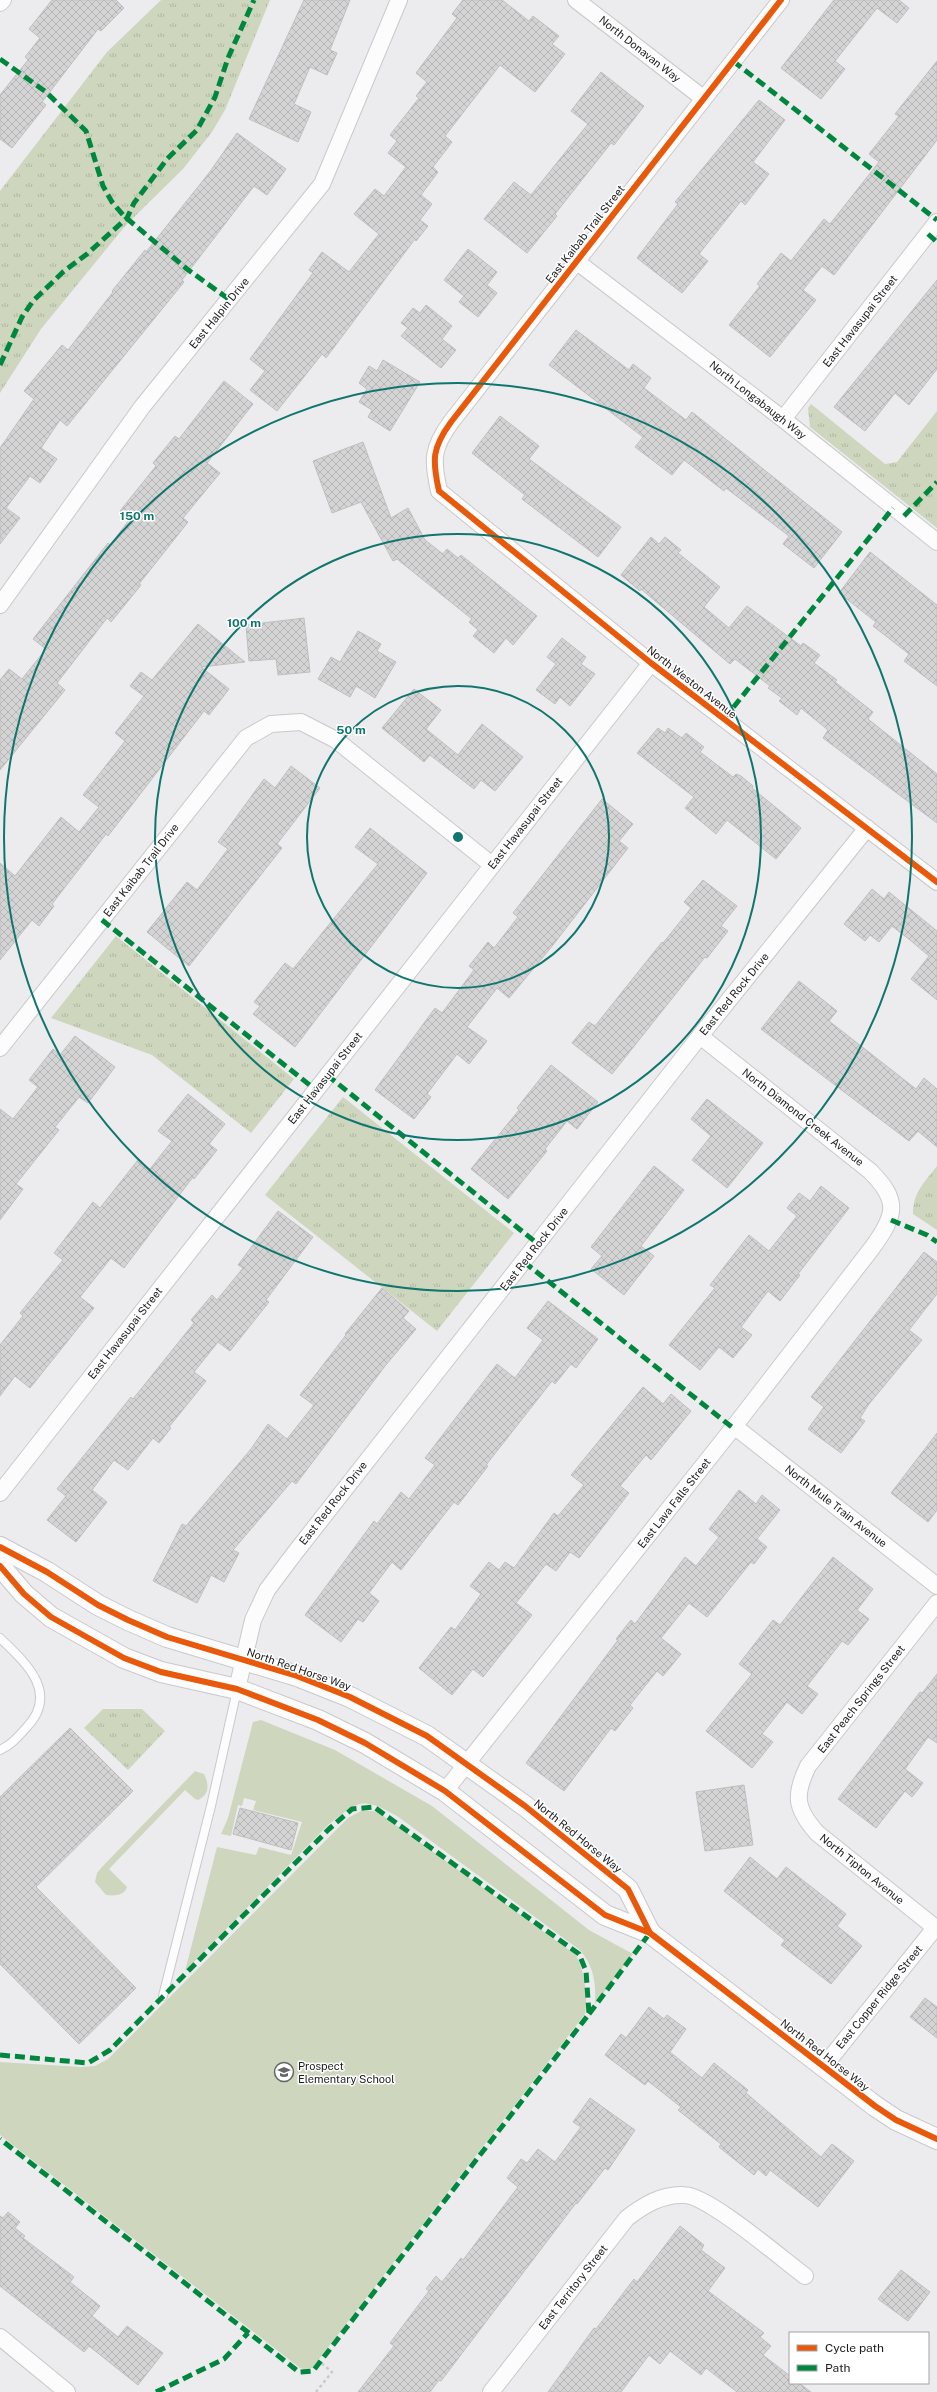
<svg xmlns="http://www.w3.org/2000/svg" width="937" height="2392" font-family="'Public Sans',sans-serif">
<style>
.grass{fill:#ced6be}
.park{fill:url(#park-tufts)}
.building{fill:url(#building-cross-hatch);stroke:#bfbfc0}
.lines{fill:none;stroke-linecap:round;stroke-linejoin:round}
.service-casing{stroke:#c9c9cb;stroke-width:10}
.minor-casing{stroke:#c9c9cb;stroke-width:18}
.tertiary-casing{stroke:#c9c9cb;stroke-width:22}
.path{stroke:#cacaca;stroke-width:2.5;stroke-dasharray:3 3;stroke-linecap:butt}
.service{stroke:#fcfcfd;stroke-width:8}
.minor{stroke:#fcfcfd;stroke-width:16}
.tertiary{stroke:#fcfcfd;stroke-width:20}
.quiet{stroke:#00873e;stroke-width:5;stroke-dasharray:10 5;stroke-linecap:butt}
.cycleway-casing{stroke:#fff;stroke-width:8}
.cycleway{stroke:#e8590c;stroke-width:6}
.ring{fill:none;stroke:#0f766e;stroke-width:2}
.labels{text-anchor:middle;stroke-width:3;stroke-linejoin:round;paint-order:stroke}
.street-label{font-size:11px;fill:#1c1c1e;stroke:#fff}
.poi-label{font-size:11px;fill:#1c1c1e;stroke:#fff;text-anchor:start}
.centre{fill:#0f766e;stroke:#fff;stroke-width:2}
.ring-label{font-size:12px;text-anchor:middle;font-weight:bold;fill:#0f766e;stroke:#fff;stroke-width:3;stroke-linejoin:round;paint-order:stroke}
</style>
<defs>
<pattern id="park-tufts" width="24" height="20" patternUnits="userSpaceOnUse"><rect width="24" height="20" fill="#ced6be"/><path d="M3 7l-1-3M5 7V3M7 7l1-3M15 17l-1-3M17 17v-4M19 17l1-3" fill="none" stroke="#b0b7a3"/></pattern>
<pattern id="building-cross-hatch" width="8" height="8" patternUnits="userSpaceOnUse"><rect width="8" height="8" fill="#d5d4d5"/><path d="M0 0l8 8M0 8l8-8" fill="none" stroke="#b6b5b6"/></pattern>
</defs>
<rect width="100%" height="100%" fill="#ececef"/>
<g class="grass">
<path d="M261 1720 335 1750 432 1806 589 1930 633 1954 595 2004C596 1982 594 1967 580 1950L397 1816C361 1796 359 1801 328 1825L185 1971 217 1847 256 1855 259 1847 291 1855 302 1822 253 1810 256 1801 244 1798 242 1806 238 1805 231 1836 221 1834 228 1818 253 1722Z"/>
<path d="M195 1771 204 1774C209 1784 210 1794 198 1800L195 1799 185 1790 109 1869 127 1887C124 1896 114 1896 106 1895L95 1882 97 1873 102 1867Z"/>
<path d="M361 1811H373L382 1815 576 1955C585 1973 588 1994 585 2014L313 2367 307 2370 300 2368 0 2135V2062L81 2067 95 2066 108 2059 348 1818Z"/>
</g>
<g class="park">
<polygon points="161,0 270,0 225,110 212,132 183,169 126,225 41,329 0,393 0,191 107,52"/>
<polygon points="811,404 885,464 897,462 937,411 937,528 810,427 808,408"/>
<polygon points="116,936 294,1079 251,1133 152,1055 51,1018"/>
<polygon points="343,1097 514,1233 437,1331 265,1195"/>
<path d="M937 1166V1230L913 1214C913 1192 924 1183 937 1166Z"/>
<polygon points="103,1709 142,1709 165,1731 128,1770 84,1728"/>
</g>
<g class="building">
<polygon points="52,0 116,0 124,8 101,31 98,29 42,102 46,105 12,148 0,139 0,95 28,60 25,57 40,38 29,29"/>
<polygon points="304,0 350,0 330,50 337,53 327,75 310,67 294,104 311,112 298,142 249,119"/>
<polygon points="463,0 502,0 529,21 533,16 559,36 552,44 565,54 535,92 500,65 445,136 452,142 433,167 438,172 421,195 432,204 420,220 428,226 416,241 415,239 326,358 322,354 277,411 250,390 265,371 250,359 313,273 309,270 322,252 349,272 379,234 354,214 375,189 384,196 406,167 388,153 397,141 390,135 419,98 416,96 427,82 416,73 457,18 452,14"/>
<polygon points="834,0 899,0 909,8 897,23 877,8 835,61 845,69 821,99 781,68"/>
<polygon points="937,61 937,140 834,275 822,266 803,290 816,300 770,357 729,325 760,286 757,284 781,253 791,261 824,219 830,224 879,162 869,154 899,116 895,114"/>
<polygon points="601,72 644,106 614,145 611,143 555,214 557,216 527,253 484,219 514,182 531,195 588,124 571,111"/>
<polygon points="759,100 785,120 753,162 769,174 745,205 741,201 699,254 708,261 682,293 637,258 678,204 675,202"/>
<polygon points="237,133 286,169 267,195 254,186 182,280 184,282 67,426 60,420 41,448 57,459 40,483 30,476 6,508 20,518 0,544 0,448 34,399 24,391 62,345 68,350 113,292 112,291 145,250 146,252 209,173"/>
<polygon points="468,249 497,272 487,285 497,293 478,317 459,302 464,296 444,280"/>
<polygon points="937,280 937,369 909,405 895,393 865,431 834,407"/>
<polygon points="426,305 452,326 442,339 456,350 441,368 401,336 408,328 401,323 413,308 420,313"/>
<polygon points="576,330 629,370 633,364 651,378 644,388 686,420 692,412 842,532 814,568 783,544 789,536 726,488 724,491 684,460 672,475 635,447 643,437 549,365"/>
<polygon points="383,360 420,382 390,431 368,417 372,410 359,402 367,389 359,383 369,366 377,371"/>
<polygon points="224,381 253,404 207,463 220,473 183,518 188,522 139,584 141,585 111,622 107,618 57,683 65,690 0,770 0,680 9,669 22,679 46,649 33,639 108,543 110,545 130,519 120,511 156,466 153,463 175,436 179,439"/>
<polygon points="500,416 539,446 529,459 621,527 598,557 522,499 525,495 472,453"/>
<polygon points="363,442 391,518 408,508 425,540 443,554 447,549 458,558 461,555 537,616 513,645 506,638 494,653 473,636 478,630 469,622 472,619 397,559 393,561 361,502 332,513 313,461"/>
<polygon points="651,537 659,544 665,537 681,550 678,553 720,587 704,607 729,628 747,606 801,646 803,643 820,655 814,663 837,680 835,682 873,712 868,719 937,774 937,823 823,738 828,730 801,708 797,715 779,701 782,698 768,688 770,686 735,659 730,664 641,589 640,591 621,575"/>
<polygon points="870,552 937,605 937,686 904,661 909,654 873,626 876,622 839,593"/>
<polygon points="304,618 310,672 278,675 276,659 249,661 246,625"/>
<polygon points="198,624 245,662 201,667 229,689 209,715 204,711 108,836 106,834 52,904 54,906 39,926 32,920 0,960 0,863 15,876 61,817 79,832 99,807 83,795 125,741 115,733 144,696 130,686 141,672 152,680"/>
<polygon points="358,631 381,644 377,651 396,662 375,698 356,686 350,697 318,679 331,657 340,662"/>
<polygon points="562,638 586,657 581,664 595,674 570,706 560,697 555,704 536,690 556,664 547,657"/>
<polygon points="414,689 441,710 426,729 458,755 482,724 523,757 495,791 481,780 474,789 430,755 424,762 382,728"/>
<polygon points="658,728 665,733 668,728 682,738 686,733 704,747 700,752 733,777 736,774 741,776 753,786 752,788 801,828 776,859 727,820 716,834 685,808 694,797 637,753"/>
<polygon points="291,766 320,788 277,844 282,848 189,966 147,932 187,882 197,890 228,849 218,842 264,779 275,788"/>
<polygon points="602,799 633,824 619,841 628,848 553,945 509,998 497,988 467,1027 487,1041 469,1064 457,1054 427,1094 431,1097 414,1119 375,1090 435,1008 442,1013 474,970 469,966 488,942 494,948 518,917 513,913"/>
<polygon points="370,828 427,873 295,1047 253,1014 260,1006 254,1002 285,963 293,969 378,864 355,847"/>
<polygon points="703,880 737,906 721,926 728,931 707,958 705,957 612,1074 572,1043 589,1022 595,1026 662,942 663,943 691,908 684,902"/>
<polygon points="872,889 884,899 889,892 937,931 937,1000 911,979 929,956 910,940 892,926 879,942 870,935 865,941 844,924"/>
<polygon points="799,981 837,1011 829,1021 916,1089 924,1078 937,1089 937,1147 918,1131 909,1141 761,1029"/>
<polygon points="75,1036 115,1067 88,1103 79,1097 55,1127 59,1130 16,1184 23,1189 0,1220 0,1109 13,1119 38,1087 29,1080 53,1049 60,1055"/>
<polygon points="551,1065 598,1102 577,1129 567,1121 545,1149 547,1151 508,1199 471,1169 519,1110 517,1108"/>
<polygon points="188,1094 225,1124 209,1144 217,1150 194,1179 193,1177 124,1268 111,1258 80,1297 94,1308 30,1388 15,1376 0,1396 0,1345 23,1316 20,1313 63,1260 54,1253 93,1202 100,1208 138,1160 150,1169 172,1141 158,1131"/>
<polygon points="707,1099 763,1143 727,1188 692,1160 711,1136 691,1119"/>
<polygon points="654,1166 684,1190 641,1246 654,1256 624,1295 591,1269 602,1256 591,1247"/>
<polygon points="821,1186 849,1208 798,1274 800,1275 780,1301 768,1291 741,1327 752,1335 733,1358 719,1347 700,1370 669,1345 715,1288 710,1285 749,1235 769,1251 797,1216 787,1208 799,1193 810,1201"/>
<polygon points="278,1211 313,1237 266,1300 269,1302 230,1351 218,1342 194,1372 206,1381 169,1427 171,1428 159,1443 153,1438 128,1470 114,1460 92,1490 107,1502 76,1542 47,1520 66,1496 57,1489 131,1397 133,1399 194,1323 191,1320 212,1295 217,1300 243,1268 238,1265"/>
<polygon points="924,1252 937,1262 937,1294 909,1330 922,1340 869,1404 860,1418 865,1421 841,1453 808,1429 824,1407 811,1397"/>
<polygon points="382,1288 409,1311 403,1318 416,1329 385,1366 296,1484 292,1481 233,1550 239,1553 224,1582 211,1575 197,1603 153,1581 182,1524 186,1526 251,1449 268,1424 287,1439 314,1405 300,1395 346,1335 345,1334"/>
<polygon points="548,1301 598,1339 576,1368 571,1364 555,1384 552,1381 486,1465 488,1466 458,1505 454,1502 401,1570 392,1562 369,1593 379,1601 363,1622 358,1619 341,1642 305,1615 374,1521 377,1524 401,1492 409,1499 435,1465 425,1458 497,1364 515,1378 543,1340 527,1328"/>
<polygon points="643,1387 663,1404 671,1394 691,1411 651,1460 646,1455 620,1486 629,1493 579,1558 570,1552 556,1571 546,1564 516,1603 532,1615 483,1677 473,1669 452,1695 419,1668 451,1627 455,1630 481,1594 470,1586 489,1562 499,1570 505,1562 514,1568 554,1513 558,1516 584,1485 571,1475"/>
<polygon points="937,1433 937,1510 928,1522 891,1493"/>
<polygon points="739,1490 756,1504 762,1495 780,1510 757,1539 767,1547 754,1564 751,1562 707,1617 689,1603 661,1638 681,1654 663,1676 657,1671 630,1705 633,1708 615,1731 611,1728 564,1791 526,1763 618,1640 616,1639 631,1620 635,1624 685,1557 696,1566 719,1537 709,1529"/>
<polygon points="833,1557 873,1589 857,1610 869,1619 848,1645 842,1641 807,1686 818,1694 802,1714 787,1702 762,1734 773,1742 752,1768 706,1731 752,1674 739,1664 773,1620 780,1625"/>
<polygon points="937,1674 937,1743 928,1737 905,1769 923,1783 912,1797 905,1791 876,1828 838,1799 920,1692 922,1693"/>
<polygon points="70,1728 133,1791 36,1887 136,1988 79,2044 0,1964 0,1797"/>
<polygon points="744,1785 753,1845 705,1851 696,1792"/>
<polygon points="240,1808 298,1823 291,1850 233,1834"/>
<polygon points="750,1857 777,1879 786,1867 846,1914 837,1926 862,1946 831,1984 781,1945 785,1940 724,1891"/>
<polygon points="925,1998 937,2007 937,2038 910,2017"/>
<polygon points="649,2007 664,2019 667,2015 686,2029 670,2052 702,2078 714,2063 748,2090 746,2093 821,2157 832,2144 854,2161 818,2207 770,2170 766,2176 758,2169 754,2175 719,2147 721,2144 678,2110 681,2107 648,2081 645,2085 605,2055 621,2034 626,2038"/>
<polygon points="590,2098 635,2130 608,2170 605,2168 577,2204 576,2203 441,2381 439,2380 430,2392 358,2392 394,2346 390,2343 429,2291 426,2289 436,2276 442,2282 461,2258 463,2260 518,2187 507,2178 521,2159 527,2163 538,2149 555,2162 581,2127 573,2122"/>
<polygon points="8,2212 20,2222 15,2228 25,2236 23,2238 74,2277 70,2282 100,2306 92,2316 118,2337 127,2326 163,2353 138,2385 89,2346 84,2352 0,2286 0,2216 3,2218"/>
<polygon points="680,2226 704,2245 701,2250 725,2268 708,2291 764,2333 760,2337 771,2346 763,2355 790,2376 790,2383 799,2383 811,2392 737,2392 706,2368 701,2375 670,2351 660,2364 649,2355 621,2392 548,2392 594,2328 596,2329 634,2279 637,2282"/>
<polygon points="901,2270 930,2292 908,2321 878,2299"/>
</g>
<g class="lines">
<g class="service-casing">
<g id="service">
<path d="M0 1638C26 1663 60 1693 26 1728 18 1737 11 1745 0 1750"/>
<polyline points="163,1996 211,1806 237,1690"/>
</g>
</g>
<g class="minor-casing">
<g id="minor">
<polyline points="576,0 703,98"/>
<path d="M781 0 451 422C432 448 432 460 439 491L651 663 937 882"/>
<polyline points="0,3 3,0"/>
<polyline points="576,261 783,419 937,542"/>
<polyline points="783,419 937,222"/>
<polyline points="0,605 142,407 322,184 399,0"/>
<polyline points="0,1048 246,738 271,724 301,722 336,740 492,865"/>
<polyline points="734,1426 937,1586"/>
<polyline points="0,1493 651,663"/>
<path d="M937 1603 808 1766C794 1795 795 1808 817 1833L937 1929"/>
<polyline points="237,1689 253,1620 267,1590 294,1554 700,1036 867,828"/>
<path d="M445 1791 733 1428 872 1248C896 1215 900 1201 870 1171L700 1036"/>
<polyline points="824,2066 935,1928"/>
<polyline points="0,2337 67,2392"/>
<path d="M491 2392 627 2218C644 2205 662 2194 684 2195 708 2195 782 2259 805 2276"/>
</g>
</g>
<g class="tertiary-casing">
<g id="tertiary">
<polyline points="0,1547 47,1572 98,1605 128,1620 167,1637 297,1676 350,1697 427,1736 525,1806 628,1889 650,1933"/>
<polyline points="0,1566 24,1594 51,1617 124,1658 161,1672 237,1689 318,1720 365,1743 445,1791 605,1915 650,1933 875,2106 896,2120 937,2139"/>
</g>
</g>
<polyline class="path" points="316,2392 332,2372 320,2362"/>
<use href="#service" class="service"/>
<use href="#minor" class="minor"/>
<use href="#tertiary" class="tertiary"/>
<g class="quiet">
<polyline points="0,59 46,92 86,131 103,186 112,202 124,216 187,269 230,300"/>
<polyline points="733,61 937,220"/>
<polyline points="928,234 937,242"/>
<polyline points="0,365 22,317 33,301 63,272 87,254 127,218 134,203 167,159 197,130 215,97 228,58 254,0"/>
<polyline points="904,516 937,482"/>
<polyline points="724,719 893,508"/>
<polyline points="102,920 316,1090"/>
<polyline points="327,1075 538,1244"/>
<polyline points="891,1220 927,1235 937,1242"/>
<polyline points="524,1262 733,1428"/>
<polyline points="589,2014 650,1933"/>
<polyline points="0,2055 88,2063 110,2050 329,1829 352,1809 374,1807 579,1954 586,1971 589,2014 313,2371 299,2372 0,2139"/>
<polyline points="156,2392 224,2359 248,2333"/>
</g>
<g class="cycleway-casing">
<g id="cycleway">
<path d="M781 0 451 422C432 448 432 460 439 491L651 663 937 882"/>
<polyline points="0,1547 47,1572 98,1605 128,1620 167,1637 297,1676 350,1697 427,1736 525,1806 628,1889 650,1933"/>
<polyline points="0,1566 24,1594 51,1617 124,1658 161,1672 237,1689 318,1720 365,1743 445,1791 605,1915 650,1933 875,2106 896,2120 937,2139"/>
</g>
</g>
<use href="#cycleway" class="cycleway"/>
</g>
<g class="ring">
<circle cx="458" cy="837" r="151"/>
<circle cx="458" cy="837" r="303"/>
<circle cx="458" cy="837" r="454"/>
</g>
<defs>
<g id="school-ring" transform="scale(1)"><circle r="9.5" fill="#fff" stroke="#656567" stroke-width="1.5"/><path d="M0-5L7-2L0 1L-7-2ZM-4 1L0 2.5L4 1V4Q0 6-4 4Z" fill="#656567"/></g>
</defs>
<g fill-rule="evenodd">
<use href="#school-ring" x="284" y="2072"/>
</g>
<g class="labels">
<g class="street-label">
<text transform="translate(640 49) rotate(38)" y="4">North Donavan Way</text>
<text transform="translate(585 234) rotate(-52)" y="4">East Kaibab Trail Street</text>
<text transform="translate(219 313) rotate(-51)" y="4">East Halpin Drive</text>
<text transform="translate(860 321) rotate(-52)" y="4">East Havasupai Street</text>
<text transform="translate(758 400) rotate(38)" y="4">North Longabaugh Way</text>
<text transform="translate(692 682) rotate(38)" y="4">North Weston Avenue</text>
<text transform="translate(525 823) rotate(-52)" y="4">East Havasupai Street</text>
<text transform="translate(141 870) rotate(-52)" y="4">East Kaibab Trail Drive</text>
<text transform="translate(734 994) rotate(-51)" y="4">East Red Rock Drive</text>
<text transform="translate(325 1078) rotate(-52)" y="4">East Havasupai Street</text>
<text transform="translate(803 1117) rotate(38)" y="4">North Diamond Creek Avenue</text>
<text transform="translate(534 1249) rotate(-52)" y="4">East Red Rock Drive</text>
<text transform="translate(125 1333) rotate(-52)" y="4">East Havasupai Street</text>
<text transform="translate(333 1503) rotate(-52)" y="4">East Red Rock Drive</text>
<text transform="translate(674 1503) rotate(-52)" y="4">East Lava Falls Street</text>
<text transform="translate(836 1506) rotate(38)" y="4">North Mule Train Avenue</text>
<text transform="translate(299 1669) rotate(19)" y="4">North Red Horse Way</text>
<text transform="translate(861 1699) rotate(-52)" y="4">East Peach Springs Street</text>
<text transform="translate(578 1836) rotate(39)" y="4">North Red Horse Way</text>
<text transform="translate(862 1869) rotate(39)" y="4">North Tipton Avenue</text>
<text transform="translate(879 1997) rotate(-51)" y="4">East Copper Ridge Street</text>
<text transform="translate(825 2055) rotate(38)" y="4">North Red Horse Way</text>
<text transform="translate(573 2287) rotate(-52)" y="4">East Territory Street</text>
</g>
<g class="poi-label">
<text x="298" y="2070">Prospect<tspan x="298" dy="13">Elementary School</tspan></text>
</g>
</g>
<circle cx="458" cy="837" r="6" class="centre"/>
<g class="ring-label">
<text x="137" y="520">150 m</text>
<text x="244" y="627">100 m</text>
<text x="351" y="734">50 m</text>
</g>
<rect x="789" y="2332" width="140" height="52" fill="#ffffff" stroke="#a4a4a5"/>
<rect x="797" y="2345" width="20" height="6" fill="#e8590c" stroke="#a4a4a5"/>
<text x="825" y="2352" font-size="12" fill="#1c1c1e">Cycle path</text>
<rect x="797" y="2365" width="20" height="6" fill="#00873e" stroke="#a4a4a5"/>
<text x="825" y="2372" font-size="12" fill="#1c1c1e">Path</text>
</svg>
